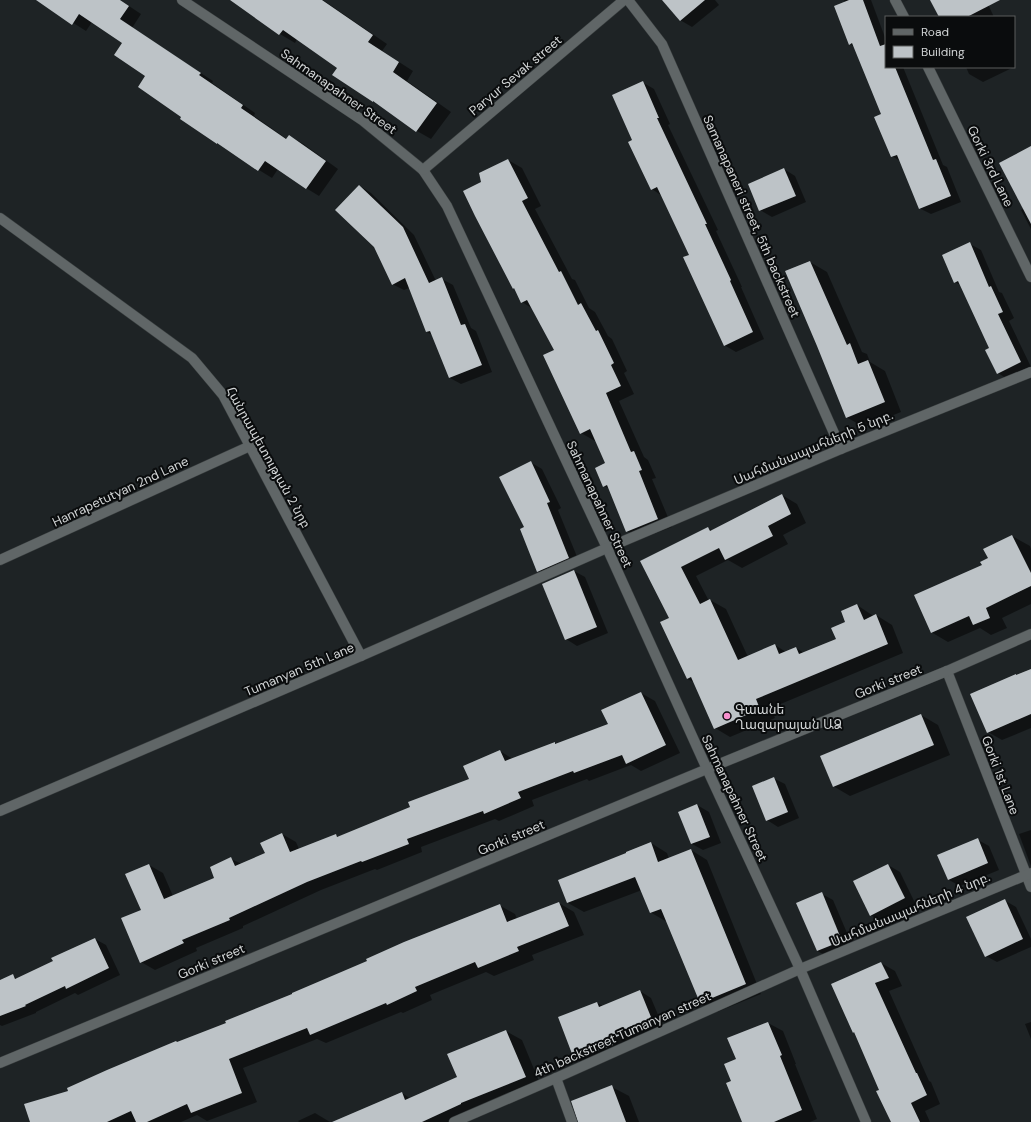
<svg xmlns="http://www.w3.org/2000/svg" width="1031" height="1122" font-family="'DM Sans','Noto Sans Armenian',sans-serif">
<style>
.shadow{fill:#0007}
.building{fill:#bdc3c7}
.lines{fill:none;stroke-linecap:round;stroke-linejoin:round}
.minor-casing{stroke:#383d3e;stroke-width:11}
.tertiary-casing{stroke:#383d3e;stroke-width:11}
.minor{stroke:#606667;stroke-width:10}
.tertiary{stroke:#606667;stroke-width:10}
.poi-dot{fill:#f790cd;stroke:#0a0c0d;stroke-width:1.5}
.labels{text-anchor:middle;stroke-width:4;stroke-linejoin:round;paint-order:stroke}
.street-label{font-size:13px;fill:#d2d5d6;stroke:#0a0c0d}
.poi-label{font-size:13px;fill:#d2d5d6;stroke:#0a0c0d;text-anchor:start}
</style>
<rect width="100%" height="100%" fill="#1e2325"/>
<g class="shadow">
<polygon points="37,0 120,0 141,14 132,28 213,81 212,83 255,113 254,116 287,139 289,136 302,143 338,169 319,196 306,188 278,169 272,178 259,170 182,116 147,76 124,43 92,22 86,31"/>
<polygon points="249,0 323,0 387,44 382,51 413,71 407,81 451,112 431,139 417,131 387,109 333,75 338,68 297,39 295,43 280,34 243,8"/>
<polygon points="663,0 715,0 719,5 692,27 680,20"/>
<polygon points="844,0 871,0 886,40 886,67 903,67 943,165 947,167 961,202 931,214 919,208 900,161 892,156 882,114 855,47 850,44 845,2"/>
<polygon points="931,0 986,0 994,17 940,17"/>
<polygon points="966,67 1012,67 1012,68 983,82 969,74"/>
<polygon points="642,82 654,89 670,124 668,125 718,230 716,231 742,287 741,287 764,339 736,352 724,345 690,255 662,196 652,189 633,140"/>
<polygon points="1031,147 1031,229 1021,210 1024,208"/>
<polygon points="508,160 522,168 541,206 535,209 572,279 575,280 589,308 595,312 608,336 612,339 627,371 624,373 634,394 619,401 644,457 648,460 656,478 652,479 672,527 641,539 627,531 610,489 604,486 606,464 596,441 595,441 581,433 555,351 533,309 522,302 476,216 482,183"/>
<polygon points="784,169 795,176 806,202 772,217 760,210"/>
<polygon points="360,186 371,193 414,235 436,281 442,279 453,285 471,328 476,331 492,372 461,384 450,378 432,335 427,332 409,288 404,290 392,284"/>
<polygon points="970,244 981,250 999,292 1002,293 1014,318 1009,321 1031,367 1009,380 998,373 990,348 960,285 955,282"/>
<polygon points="810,262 827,272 862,352 867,354 870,362 885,371 901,412 864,427 846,417"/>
<polygon points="530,462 542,469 561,508 558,510 580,564 549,577 538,571 525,527"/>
<polygon points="782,495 797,504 806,523 783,535 788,544 742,568 728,560 696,576 709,601 710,600 726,609 748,657 775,645 786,652 796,648 804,653 837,639 857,605 872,615 873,617 876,615 892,625 903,653 771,708 775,718 730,737 715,728 694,682 687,679 670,618 641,561 708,528 713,531"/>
<polygon points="1012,536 1030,546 1031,549 1031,604 1002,618 1007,628 991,635 980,628 948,642 931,632 989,559"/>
<polygon points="574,571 585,577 608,633 577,646 566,639"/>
<polygon points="1031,670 1031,728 1002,740 988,732 1017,676"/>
<polygon points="641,693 655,701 680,753 641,771 631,765 589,781 587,779 532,800 534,806 499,821 495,819 421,847 422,852 377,870 375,869 321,890 243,926 243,928 196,948 197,951 155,970 141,962 142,910 149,865 163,873 173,896 216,878 231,859 242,864 266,853 282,834 296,842 299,849 336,835 338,837 411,808 470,779 500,751 513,759 555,743 557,744 609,725"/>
<polygon points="921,715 938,725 950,755 850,796 833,786"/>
<polygon points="773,778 785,784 799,818 778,827 767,820"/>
<polygon points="697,805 709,812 721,843 703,850 692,844"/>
<polygon points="1031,830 1031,866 1019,834"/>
<polygon points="978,840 989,846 999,870 960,886 949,880"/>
<polygon points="651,843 667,853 669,859 691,850 707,860 761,994 717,1012 701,1002 667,922 650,912 642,890 584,912 568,903 559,880"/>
<polygon points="888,865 900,872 916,905 882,921 870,915"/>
<polygon points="822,894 833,900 853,947 829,957 817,951"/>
<polygon points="1004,900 1016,907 1031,939 1031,947 997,962 986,956"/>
<polygon points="559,903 574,912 584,935 532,955 534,960 494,976 486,972 430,995 432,1000 403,1013 401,1012 326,1043 317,1039 243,1068 257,1102 207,1121 197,1115 181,1122 31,1122 69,1091 178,1043 227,1023 294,995 499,905 515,914 517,919"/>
<polygon points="95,939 106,945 120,975 78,995 75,993 36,1012 36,1013 2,1026 0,1025 0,981 13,976 18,979 54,962"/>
<polygon points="881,963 895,971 902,986 889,991 929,1081 931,1082 940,1104 925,1111 930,1122 892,1122 880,1090 855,1033 854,1032"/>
<polygon points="640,991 651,998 664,1029 586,1065 575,1059 559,1017 597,1003 603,1006"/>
<polygon points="1031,1022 1031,1039 1025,1024"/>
<polygon points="768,1023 783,1031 796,1064 795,1064 817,1119 810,1122 743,1122 732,1082 737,1060"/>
<polygon points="506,1031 522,1040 541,1086 457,1122 335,1122 402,1093 411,1099 458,1078"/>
<polygon points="612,1087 629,1096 639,1122 579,1122"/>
<polygon points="315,1113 330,1122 299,1122 298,1121"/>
</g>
<g class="building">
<polygon points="36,0 120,0 129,6 120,19 201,73 199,75 243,105 241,108 286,139 289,135 326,161 306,189 265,161 258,171 217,143 217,144 180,119 181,117 138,87 145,76 114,55 122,43 79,14 72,25"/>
<polygon points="230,0 322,0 373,35 368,42 399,62 393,72 437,103 416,132 373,101 373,102 332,75 337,68 283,30 279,35"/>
<polygon points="662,0 705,0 680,21"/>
<polygon points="849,0 863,0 880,46 886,44 886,67 895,67 933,160 936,159 951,196 919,209 897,155 891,157 874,117 881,114 852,43 849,45 834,6"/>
<polygon points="930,0 1000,0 967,17 939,17"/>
<polygon points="643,81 659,118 657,118 707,224 705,224 731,280 730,281 753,332 724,346 683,257 689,255 657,187 651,190 628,142 632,140 612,95"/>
<polygon points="1031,146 1031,224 999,163"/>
<polygon points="508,159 528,198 522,201 559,272 561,271 578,305 581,303 596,331 598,330 614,363 611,365 621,386 606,393 631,452 634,451 642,470 639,471 658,519 626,532 607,485 603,487 595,468 605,463 590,429 580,434 543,355 554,350 527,300 521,303 514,288 513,289 475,216 463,191 481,182 479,173"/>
<polygon points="784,168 796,196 759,211 748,184"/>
<polygon points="359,185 403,227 429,283 442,277 461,325 465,324 482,365 449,378 430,331 426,332 405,278 392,285 374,247 335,210"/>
<polygon points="970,242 989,287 991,286 1003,312 998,314 1021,362 997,374 985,350 989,348 958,281 954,283 942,255"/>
<polygon points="810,261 847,345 850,343 858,364 868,360 885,402 846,418 817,346 785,271"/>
<polygon points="531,461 550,502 547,503 569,558 537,572 520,529 524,527 499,477"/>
<polygon points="782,494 791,514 768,526 773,536 725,560 719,548 681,567 700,604 710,599 738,660 775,644 779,654 796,647 799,654 836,639 831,628 845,622 841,611 857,604 864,620 876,614 888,644 756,699 760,709 714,729 691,677 687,679 660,622 669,618 640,561 708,527 710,531"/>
<polygon points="1012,535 1031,573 1031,586 986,608 990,618 973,625 969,616 931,633 914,595 982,565 980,562 988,558 983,549"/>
<polygon points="574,570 597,627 565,640 542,584"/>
<polygon points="1031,669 1031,714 987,733 970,694 1016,674 1016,675"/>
<polygon points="641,692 666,745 626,764 622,755 574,773 573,771 518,792 521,798 484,814 483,811 407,839 409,844 362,862 361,861 307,882 229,918 230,920 182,940 184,943 140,963 121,918 141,910 125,874 149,864 164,899 214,878 210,867 231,857 235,866 265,853 260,843 282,833 290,852 336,834 337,837 410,807 408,802 469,779 463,766 500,750 505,761 555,742 555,744 608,724 601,710"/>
<polygon points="921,714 934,745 833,787 820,756"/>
<polygon points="774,777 788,812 766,821 752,786"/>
<polygon points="697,804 710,837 691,844 678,812"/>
<polygon points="978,838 988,863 948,880 937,855"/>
<polygon points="651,842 658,862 691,849 746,984 700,1003 661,909 650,913 635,877 567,903 558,880 626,853 626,852"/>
<polygon points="888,864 905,898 870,916 853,881"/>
<polygon points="822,892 842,941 817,951 796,903"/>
<polygon points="1005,899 1023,939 985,957 966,917"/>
<polygon points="559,902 569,926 517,947 519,951 478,968 475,962 415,987 417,991 387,1005 386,1003 310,1035 307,1028 229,1059 242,1093 191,1113 187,1104 147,1122 136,1122 131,1111 107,1122 30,1122 24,1104 68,1091 67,1088 107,1070 176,1041 177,1042 226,1023 225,1021 292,994 292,993 367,961 366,959 404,942 500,904 507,922"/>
<polygon points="95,938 109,968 66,989 65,986 25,1005 26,1006 0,1016 0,980 13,974 15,979 53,961 51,958"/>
<polygon points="881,962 889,978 875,983 916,1073 917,1073 927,1095 911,1103 920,1122 891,1122 876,1091 879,1090 854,1032 853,1033 831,984"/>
<polygon points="640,990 653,1022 611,1039 613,1045 574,1059 558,1017 597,1002 599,1007"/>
<polygon points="768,1022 782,1055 780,1056 802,1110 774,1122 742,1122 726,1083 731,1081 724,1064 736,1059 727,1038"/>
<polygon points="506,1030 526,1077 461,1103 461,1104 422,1122 332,1122 402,1092 405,1100 457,1077 447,1054"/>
<polygon points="612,1085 626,1122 578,1122 571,1101"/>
</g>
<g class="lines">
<g class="minor-casing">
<g id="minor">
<polyline points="182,0 362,120 423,170 447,206 607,548 707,769 800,969 866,1122"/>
<polyline points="628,0 662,44 841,449"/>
<polyline points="895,0 904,17"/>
<polyline points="928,67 1031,277"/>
<polyline points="423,170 624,0"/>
<polyline points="0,218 192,358 223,395 361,656"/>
<polyline points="0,560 250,446"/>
<polyline points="947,671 1031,887"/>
<polyline points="0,811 361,656 607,548 841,449 1031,372"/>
<polyline points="556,1078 572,1122"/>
<polyline points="454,1122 556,1078 800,969 1031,873"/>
</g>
</g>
<g class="tertiary-casing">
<polyline id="tertiary" points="0,1063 707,769 947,671 1031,634"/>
</g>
<use href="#minor" class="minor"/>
<use href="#tertiary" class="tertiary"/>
</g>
<circle class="poi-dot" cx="727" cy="716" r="4"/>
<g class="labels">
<g class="street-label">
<text transform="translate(515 75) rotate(-40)" y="5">Paryur Sevak street</text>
<text transform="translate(339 91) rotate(35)" y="5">Sahmanapahner Street</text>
<text transform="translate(991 166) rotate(64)" y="5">Gorki 3rd Lane</text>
<text transform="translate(752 216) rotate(66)" y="5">Samanapaneri street, 5th backstreet</text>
<text transform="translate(813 447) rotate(-23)" y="5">Սահմանապահների 5 նրբ.</text>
<text transform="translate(269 457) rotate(61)" y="5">Հանրապետության 2 նրբ</text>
<text transform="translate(120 491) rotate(-25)" y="5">Hanrapetutyan 2nd Lane</text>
<text transform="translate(600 504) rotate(65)" y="5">Sahmanapahner Street</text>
<text transform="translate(299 669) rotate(-23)" y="5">Tumanyan 5th Lane</text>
<text transform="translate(888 681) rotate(-22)" y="5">Gorki street</text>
<text transform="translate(1001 775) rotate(69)" y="5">Gorki 1st Lane</text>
<text transform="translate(735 798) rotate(65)" y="5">Sahmanapahner Street</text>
<text transform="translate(511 837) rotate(-23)" y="5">Gorki street</text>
<text transform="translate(910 909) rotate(-23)" y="5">Սահմանապահների 4 նրբ.</text>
<text transform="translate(211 961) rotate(-23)" y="5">Gorki street</text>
<text transform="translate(622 1034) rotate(-24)" y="5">4th backstreet Tumanyan street</text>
</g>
<g class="poi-label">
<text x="735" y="714">Գաանե<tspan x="735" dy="15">Ղազարայան ԱՁ</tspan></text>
</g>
</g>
<rect x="885" y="16" width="130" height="52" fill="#0a0c0d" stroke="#5a5c5d"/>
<rect x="893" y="29" width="20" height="6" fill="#606667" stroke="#5a5c5d"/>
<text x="921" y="36" font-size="12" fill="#d2d5d6">Road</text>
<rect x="893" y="46" width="20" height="12" fill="#bdc3c7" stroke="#5a5c5d"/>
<text x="921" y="56" font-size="12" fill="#d2d5d6">Building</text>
</svg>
